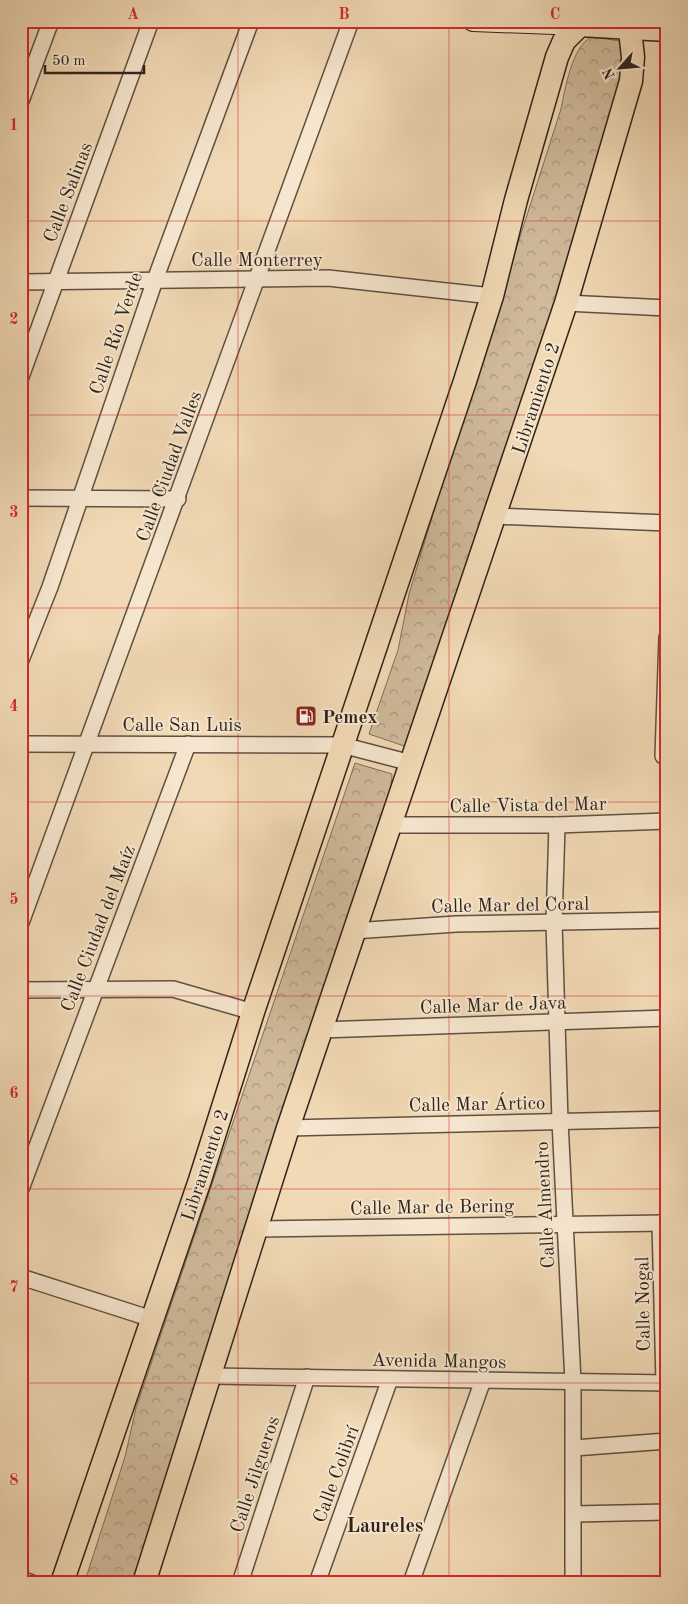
<svg xmlns="http://www.w3.org/2000/svg" width="688" height="1604" font-family="'Old Standard TT',serif">
<style>
.park{fill:url(#park-crowns);stroke:#7f6f5a}
.lines{fill:none;stroke-linecap:round;stroke-linejoin:round}
.minor-casing{stroke:#5f5141;stroke-width:18}
.secondary-casing{stroke:#2e241a;stroke-width:22}
.primary-casing{stroke:#2e241a;stroke-width:25}
.minor{stroke:#f6e6cf;stroke-width:15}
.secondary{stroke:#f6e6cf;stroke-width:20}
.primary{stroke:#f1d9b5;stroke-width:22}
.grid{fill:none;stroke:#d62828;stroke-width:1;stroke-opacity:0.55}
.labels{text-anchor:middle;stroke-width:4;stroke-linejoin:round;paint-order:stroke}
.street-label{font-size:19px;fill:#2e241a;stroke:#f6e6cf}
.poi-label{font-size:19px;font-weight:bold;fill:#2e241a;stroke:#f6e6cf;text-anchor:start}
.neighbourhood-label{font-size:20px;font-weight:bold;fill:#2e241a;stroke:#f6e6cf}
.neatline{fill:none;stroke:#d62828;stroke-width:2}
.grid-label{font-size:16px;text-anchor:middle;font-weight:bold;fill:#d62828}
</style>
<defs>
<pattern id="park-crowns" width="20" height="18" patternUnits="userSpaceOnUse" patternTransform="scale(1.25)"><rect width="20" height="18" fill="#d0ba9b"/><path d="M2 6a3 3 0 1 1 6 0M12 15a3 3 0 1 1 6 0" fill="none" stroke="#a9977e"/></pattern>
</defs>
<rect width="100%" height="100%" fill="#f1d9b5"/>
<filter id="stains"><feTurbulence type="fractalNoise" baseFrequency=".004" numOctaves="4"/><feColorMatrix values="0 0 0 0 .2 0 0 0 0 .09 0 0 0 0 .02 0 0 0 .5 -.17"/></filter>
<radialGradient id="worn" r=".72"><stop offset=".6" stop-color="#630" stop-opacity="0"/><stop offset="1" stop-color="#630" stop-opacity=".3"/></radialGradient>
<g class="park">
<path d="M591 37 621 41 625 65 556 298 407 747 369 734 398 650 409 594 460 424 561 109C565 89 572 47 591 37Z"/>
<polygon points="355,763 392,774 391,792 361,873 353,915 132,1583 85,1581 125,1457 136,1408"/>
</g>
<g class="lines">
<g class="minor-casing">
<g id="minor">
<polyline points="21,101 51,21"/>
<polyline points="21,282 328,278 492,296"/>
<polyline points="566,303 667,308"/>
<polyline points="21,377 151,21"/>
<polyline points="21,498 178,499"/>
<polyline points="494,516 667,523"/>
<polyline points="21,660 50,587 155,280 251,21"/>
<polyline points="21,744 342,745 411,763"/>
<polyline points="663,756 667,637"/>
<polyline points="390,825 557,825 667,821"/>
<polyline points="557,825 554,923 560,1121 573,1382 573,1583"/>
<polyline points="21,923 351,21"/>
<polyline points="353,931 456,924 667,920"/>
<polyline points="21,990 173,989 253,1012"/>
<polyline points="321,1030 667,1018"/>
<polyline points="288,1128 667,1119"/>
<polyline points="21,1189 188,744"/>
<polyline points="660,1223 664,1383"/>
<polyline points="258,1229 667,1223"/>
<polyline points="21,1277 152,1319"/>
<polyline points="211,1376 667,1383"/>
<polyline points="574,1448 667,1441"/>
<polyline points="574,1514 667,1512"/>
<polyline points="21,1579 32,1583"/>
<polyline points="240,1583 307,1377"/>
<polyline points="317,1583 390,1379"/>
<polyline points="411,1583 483,1380"/>
</g>
</g>
<g class="secondary-casing">
<polyline id="secondary" points="473,21 580,25"/>
</g>
<g class="primary-casing">
<g id="primary">
<polyline points="580,25 667,30"/>
<polyline points="62,1583 200,1180 253,1012 465,381 492,296 516,200 557,57 564,41 580,25"/>
<polyline points="144,1583 288,1128 566,303 631,81 633,57 629,21"/>
</g>
</g>
<use href="#minor" class="minor"/>
<use href="#secondary" class="secondary"/>
<use href="#primary" class="primary"/>
</g>
<path class="grid" d="M238 21V1583M449 21V1583M21 221H667M21 415H667M21 608H667M21 802H667M21 996H667M21 1189H667M21 1383H667"/>
<defs>
<g id="fuel-square" transform="scale(1.125)"><rect x="-9" y="-9" width="18" height="18" rx="4" fill="#8f2418" stroke="#f6e6cf"/><path d="M-5.5-6h7V0h2V4h1.3V-2.5L3-4.5l.8-.8L6-3V5H2.5V1h-1V6h-7ZM-4.2-4.7v3.2H.2V-4.7Z" fill="#fff"/></g>
</defs>
<g fill-rule="evenodd">
<use href="#fuel-square" x="306" y="716"/>
</g>
<g class="labels">
<g class="street-label">
<text transform="translate(67 192) rotate(-69)" y="7">Calle Salinas</text>
<text x="257" y="266">Calle Monterrey</text>
<text transform="translate(115 333) rotate(-71)" y="7">Calle Río Verde</text>
<text transform="translate(535 398) rotate(-72)" y="7">Libramiento 2</text>
<text transform="translate(168 466) rotate(-70)" y="7">Calle Ciudad Valles</text>
<text x="182" y="731">Calle San Luis</text>
<text transform="translate(528 804) rotate(-1)" y="7">Calle Vista del Mar</text>
<text transform="translate(510 904) rotate(-1)" y="7">Calle Mar del Coral</text>
<text transform="translate(97 928) rotate(-69)" y="7">Calle Ciudad del Maíz</text>
<text transform="translate(493 1004) rotate(-2)" y="7">Calle Mar de Java</text>
<text transform="translate(477 1103) rotate(-1)" y="7">Calle Mar Ártico</text>
<text transform="translate(204 1165) rotate(-72)" y="7">Libramiento 2</text>
<text transform="translate(544 1205) rotate(-93)" y="7">Calle Almendro</text>
<text transform="translate(432 1206) rotate(-1)" y="7">Calle Mar de Bering</text>
<text transform="translate(642 1304) rotate(-91)" y="7">Calle Nogal</text>
<text transform="translate(439 1360) rotate(1)" y="7">Avenida Mangos</text>
<text transform="translate(254 1474) rotate(-72)" y="7">Calle Jilgueros</text>
<text transform="translate(335 1474) rotate(-70)" y="7">Calle Colibrí</text>
</g>
<g class="poi-label">
<text x="322" y="723">Pemex</text>
</g>
<g class="neighbourhood-label">
<text x="385" y="1532">Laureles</text>
</g>
</g>
<rect width="688" height="1604" fill="none" stroke="#f1d9b5" stroke-width="55"/>
<g transform="translate(620 68) rotate(243)" stroke="#f6e6cf" stroke-width="4" paint-order="stroke">
<path d="M0-4L9 19L0 12L-9 19Z" fill="#2e241a"/>
<text y="-8" font-size="14" font-weight="bold" text-anchor="middle" fill="#2e241a">N</text>
</g>
<path d="M45 65v8h99v-8" fill="none" stroke="#2e241a" stroke-width="2.5"/>
<text x="52" y="65" font-size="15" fill="#2e241a" stroke="#f6e6cf" stroke-width="4" paint-order="stroke">50 m</text>
<rect x="28" y="28" width="632" height="1548" class="neatline"/>
<g class="grid-label">
<text x="133" y="19">A</text>
<text x="344" y="19">B</text>
<text x="555" y="19">C</text>
<text x="14" y="130">1</text>
<text x="14" y="324">2</text>
<text x="14" y="517">3</text>
<text x="14" y="711">4</text>
<text x="14" y="904">5</text>
<text x="14" y="1098">6</text>
<text x="14" y="1292">7</text>
<text x="14" y="1485">8</text>
</g>
<rect width="100%" height="100%" filter="url(#stains)"/>
<rect width="100%" height="100%" fill="url(#worn)"/>
</svg>
